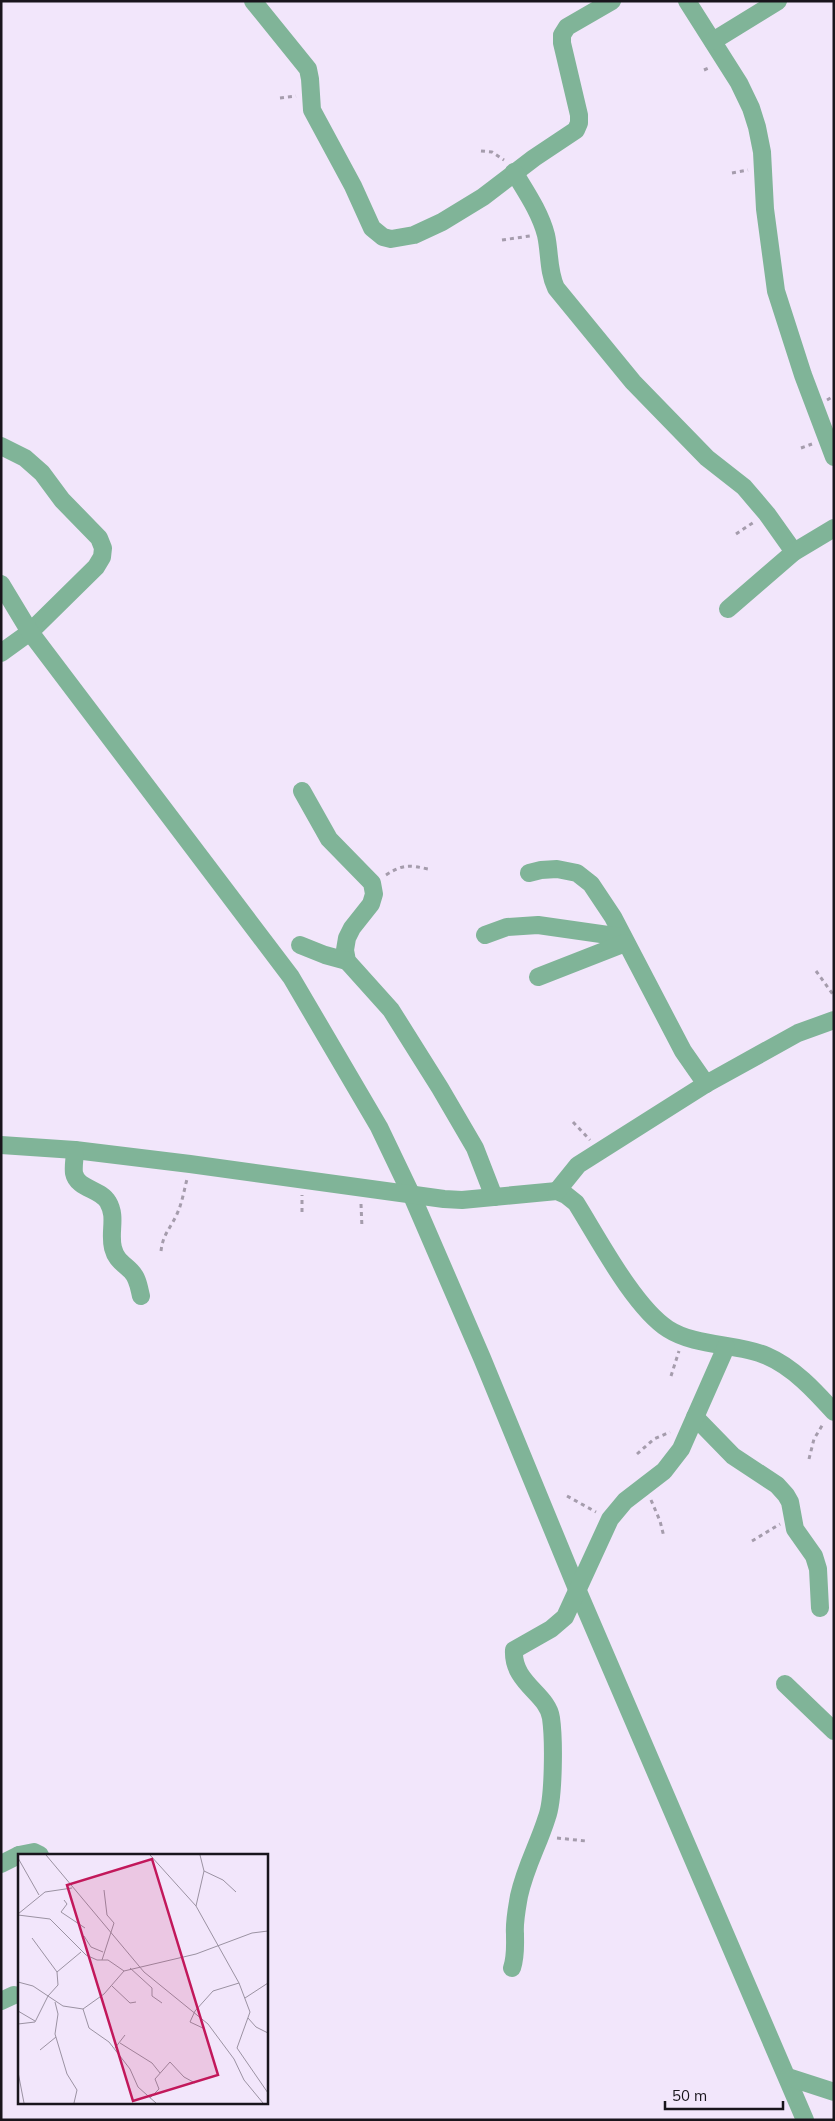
<svg xmlns="http://www.w3.org/2000/svg" width="835" height="2121" font-family="Mulish,sans-serif">
<style>
.lines{fill:none;stroke-linecap:round;stroke-linejoin:round}
.path{stroke:#a59cac;stroke-width:3;stroke-dasharray:4 4;stroke-linecap:butt}
.minor{stroke:#80b498;stroke-width:18}
.inset-road{fill:none;stroke:#9b92a2;stroke-width:1}
.view{fill:#c2185b;fill-opacity:0.15;stroke:#c2185b;stroke-width:2.5}
.inset-edge{fill:none;stroke:#19151c;stroke-width:2.5}
</style>
<rect width="100%" height="100%" fill="#f2e6fb"/>
<g class="lines">
<g class="path">
<polyline points="704,70 711,67"/>
<polyline points="280,98 296,96"/>
<polyline points="481,151 492,152 504,160"/>
<polyline points="732,173 748,170"/>
<polyline points="502,240 530,236"/>
<polyline points="827,400 834,396"/>
<polyline points="801,448 812,444"/>
<polyline points="736,534 754,522"/>
<path d="M386 875C403 864 409 865 428 869"/>
<polyline points="816,971 834,996"/>
<polyline points="573,1122 590,1140"/>
<polyline points="361,1204 362,1228"/>
<polyline points="302,1212 302,1195"/>
<path d="M161 1251C163 1234 170 1229 177 1214 182 1203 184 1191 187 1179"/>
<polyline points="671,1376 679,1351"/>
<polyline points="637,1454 654,1439 670,1432"/>
<polyline points="809,1459 814,1439 823,1424"/>
<polyline points="567,1496 596,1512"/>
<polyline points="651,1500 660,1521 664,1537"/>
<polyline points="752,1541 780,1524"/>
<polyline points="557,1838 586,1841"/>
</g>
<g class="minor">
<polyline points="253,1 308,69 310,79 312,110 353,186 372,228 383,237 391,239 414,235 442,222 483,197 534,158 576,130 579,123 579,115 562,43 562,35 567,27 612,1"/>
<polyline points="687,1 739,83 751,108 757,127 762,152 765,209 776,291 803,375 834,457"/>
<polyline points="713,41 778,1"/>
<path d="M514 172C526 192 540 212 546 235 550 253 548 271 556 288L633 382 707 458 744 487 767 514 794 552"/>
<polyline points="1,446 25,458 42,473 62,500 99,538 103,548 102,557 96,567 30,632 1,653"/>
<polyline points="1,584 30,632 291,977 379,1127 412,1196 482,1358 577,1589 805,2120"/>
<polyline points="728,609 794,552 834,528"/>
<polyline points="302,791 329,839 372,883 374,894 371,904 352,928 347,938 345,950 347,961 391,1010 440,1088 475,1148 494,1197"/>
<polyline points="529,873 541,870 557,869 577,873 591,884 613,917 683,1051 706,1084"/>
<polyline points="485,935 507,927 538,925 622,937"/>
<polyline points="300,945 325,955 347,961"/>
<polyline points="538,977 625,943"/>
<path d="M1 1145 75 1150 190 1164 444 1199 462 1200 557 1191 566 1195 576 1203C598 1238 634 1307 668 1329 696 1347 737 1343 767 1356 793 1367 815 1391 834 1412"/>
<path d="M75 1150C75 1157 73 1166 74 1173 77 1189 101 1189 108 1202 117 1217 109 1232 113 1248 116 1260 123 1263 131 1271 138 1278 139 1288 141 1296"/>
<polyline points="557,1191 578,1165 706,1084 798,1033 834,1020"/>
<polyline points="695,1417 733,1456 777,1485 786,1495 790,1502 795,1529 814,1556 818,1569 820,1608"/>
<polyline points="785,1684 834,1731"/>
<polyline points="19,1855 34,1852 40,1855"/>
<polyline points="1,1864 19,1855"/>
<path d="M512 1968C516 1956 515 1946 515 1934 514 1922 517 1908 519 1896 526 1865 538 1846 547 1817 554 1798 554 1739 551 1718 548 1694 512 1683 514 1650L551 1629 565 1617 610 1519 625 1501 664 1471 681 1449 726 1347"/>
<polyline points="1,2001 14,1995"/>
<polyline points="788,2077 834,2092"/>
</g>
</g>
<g transform="translate(18 1854)">
<rect width="250" height="250" fill="#f2e6fb"/>
<path class="inset-road" d="M28 1 126 118 190 170 216 205 226 226 245 249M132 1 178 52 221 129 232 158 219 194 250 239M0 4 21 41M186 17 205 26 218 38M46 46 49 50 43 58 67 74M178 52 186 17 182 1M0 60 27 38 54 34M0 61 32 65 68 101 79 106H90L106 117 178 100 234 79 250 77M66 82 73 93 85 98M14 84 39 118M84 106 96 69 89 61 86 36M112 114 134 134V142L144 149M0 128 15 132 45 152 65 155 86 140 106 117M94 132 112 149 118 148M227 144 250 129M37 148 40 160 37 180 49 220 59 236 56 249M65 155 71 174 91 188 112 215 120 233 138 249M0 157 17 167M230 164 238 173 250 179M0 170 17 168 30 142 40 131 39 118 63 98M187 175 172 168 177 157 195 137 221 129M102 189 134 209 142 219M97 194 107 181M22 196 38 183M0 218 6 249M132 244 141 235 137 225 152 208 166 223 177 229"/>
<path class="view" d="M134 5 200 221 115 247 49 31Z"/>
<rect width="250" height="250" class="inset-edge"/>
</g>
<rect width="835" height="2121" fill="none" stroke="#19151c" stroke-width="5"/>
<path d="M665 2101v8h118v-8" fill="none" stroke="#19151c" stroke-width="2.5"/>
<text x="672" y="2101" font-size="15" fill="#19151c" stroke="#f2e6fb" stroke-width="4" paint-order="stroke">50 m</text>
</svg>
